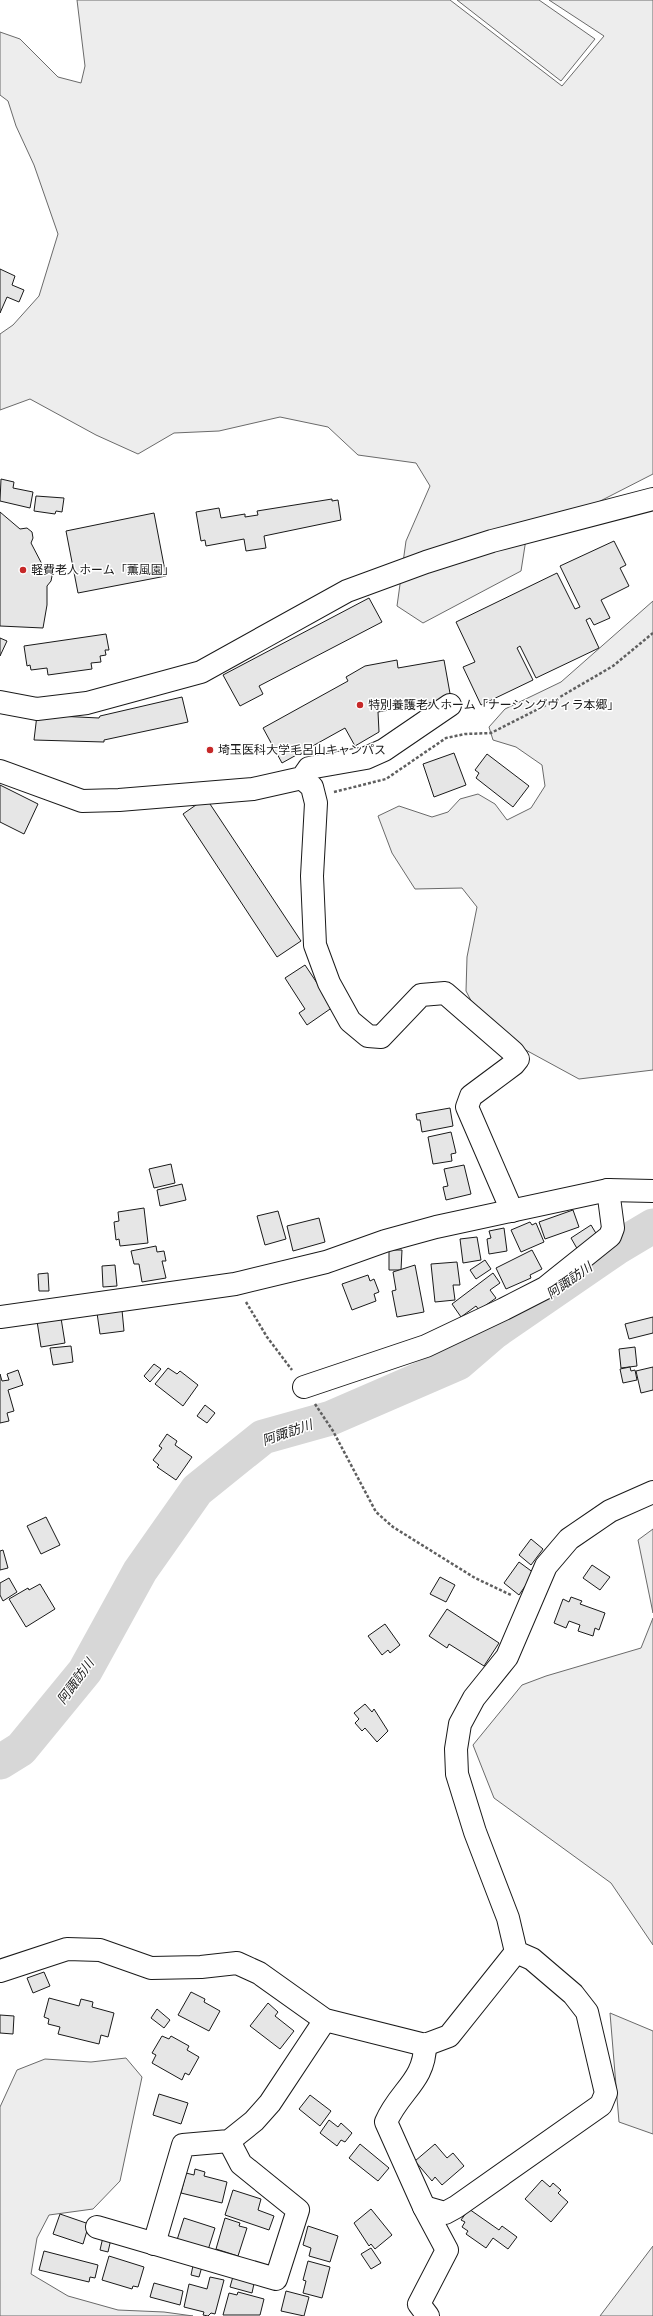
<svg xmlns="http://www.w3.org/2000/svg" width="653" height="2316" font-family="'Asap Condensed','Noto Sans JP',sans-serif">
<style>
.green{fill:#ededed;stroke:#6a6a6a}
.lines{fill:none;stroke-linecap:round;stroke-linejoin:round}
.river{stroke:#d7d7d7;stroke-width:35}
.building{fill:#e6e6e6;stroke:#1a1a1a}
.minor-casing{stroke:#1a1a1a;stroke-width:24}
.path{stroke:#5f5f5f;stroke-width:2.5;stroke-dasharray:3 2;stroke-linecap:butt}
.minor{stroke:#fff;stroke-width:22}
.poi-dot{fill:#c62828;stroke:#fff;stroke-width:1.5}
.labels{text-anchor:middle;stroke-width:3;stroke-linejoin:round;paint-order:stroke}
.poi-label{font-size:12px;fill:#1a1a1a;stroke:#fff;text-anchor:start}
.water-label{font-size:13px;font-style:italic;fill:#1a1a1a;stroke:#fff}
</style>
<rect width="100%" height="100%" fill="#fff"/>
<g class="green">
<polygon points="77,0 450,0 562,86 604,36 549,0 653,0 653,474 526,539 521,571 423,623 397,606 406,541 430,486 416,463 358,455 328,427 280,417 219,431 174,433 138,454 96,435 30,399 0,410 0,334 13,325 39,296 58,234 34,165 16,126 8,101 0,95 0,32 20,39 58,77 81,83 85,66"/>
<polygon points="457,0 539,0 595,39 561,81"/>
<polygon points="653,601 653,1070 579,1079 511,1042 477,1012 466,991 467,957 477,907 462,888 415,889 392,853 378,816 399,806 432,817 448,812 460,799 478,794 495,804 507,820 531,808 545,786 542,765 516,747 493,740 489,727 505,709 561,682"/>
<polygon points="653,1529 653,1613 638,1540"/>
<polygon points="653,1618 653,1945 611,1883 494,1798 473,1745 522,1685 546,1676 641,1648"/>
<polygon points="610,2013 653,2031 653,2134 619,2122"/>
<polygon points="126,2058 142,2077 120,2181 93,2209 49,2215 37,2238 31,2274 68,2296 118,2310 164,2312 193,2316 0,2316 0,2107 17,2070 45,2059 91,2062"/>
<polygon points="653,2246 653,2316 600,2316"/>
</g>
<g class="lines">
<polyline class="river" points="0,1762 21,1749 85,1671 140,1571 197,1490 263,1437 331,1418 458,1363 494,1332 616,1248 653,1226"/>
</g>
<g class="building">
<polygon points="0,269 15,276 12,285 24,290 19,302 7,297 0,313"/>
<polygon points="1,479 14,482 13,488 33,492 30,508 0,501"/>
<polygon points="36,496 64,498 62,512 56,511 55,514 34,511"/>
<polygon points="332,499 332,501 338,500 341,520 264,536 266,548 246,551 244,539 206,546 205,540 201,541 196,512 219,508 221,518 245,514 245,517 258,515 257,511"/>
<polygon points="0,512 20,529 27,528 32,532 33,538 31,543 44,568 52,576 51,581 47,586 47,605 43,628 0,626"/>
<polygon points="154,513 166,576 78,593 66,531"/>
<polygon points="614,541 626,565 620,568 629,586 601,600 610,618 594,625 590,618 586,620 599,648 536,678 520,646 517,648 533,680 481,705 463,667 475,662 456,622 557,573 575,609 580,607 560,566"/>
<polygon points="369,598 382,622 259,686 263,694 240,706 223,675"/>
<polygon points="106,634 109,650 105,650 106,655 100,656 101,662 91,663 92,669 48,675 47,668 31,670 30,665 27,666 24,646"/>
<polygon points="0,638 7,641 0,656"/>
<polygon points="397,660 398,668 444,660 451,699 378,712 379,732 355,746 345,728 282,763 263,728 348,681 346,677 365,666"/>
<polygon points="182,697 188,722 104,740 104,742 34,740 37,715 99,718 100,716"/>
<polygon points="454,753 466,785 434,797 423,764"/>
<polygon points="487,754 529,786 513,807 476,778 479,773 475,770"/>
<polygon points="0,785 38,804 24,834 0,822"/>
<polygon points="206,798 301,941 277,957 183,814"/>
<polygon points="305,965 333,1007 307,1025 299,1013 305,1009 285,978"/>
<polygon points="450,1108 453,1126 422,1132 420,1120 417,1120 416,1114"/>
<polygon points="451,1132 456,1153 451,1154 452,1161 433,1164 428,1137"/>
<polygon points="171,1164 175,1183 154,1188 149,1169"/>
<polygon points="464,1165 471,1194 446,1200 443,1187 448,1186 444,1169"/>
<polygon points="182,1184 186,1200 160,1206 157,1190"/>
<polygon points="144,1208 148,1243 120,1246 119,1239 116,1240 114,1222 119,1221 118,1212"/>
<polygon points="573,1210 579,1227 545,1239 539,1222"/>
<polygon points="278,1211 286,1239 265,1245 257,1216"/>
<polygon points="319,1218 325,1242 293,1251 287,1226"/>
<polygon points="530,1222 532,1225 536,1223 544,1242 521,1252 511,1230"/>
<polygon points="591,1225 597,1235 579,1252 571,1238"/>
<polygon points="504,1228 507,1251 489,1254 487,1239 491,1238 489,1231"/>
<polygon points="477,1237 481,1260 463,1263 460,1239"/>
<polygon points="156,1246 157,1252 164,1251 166,1261 162,1261 166,1278 142,1282 139,1264 134,1264 131,1251"/>
<polygon points="389,1250 402,1250 401,1270 389,1270"/>
<polygon points="532,1250 542,1269 530,1275 531,1278 506,1289 496,1268"/>
<polygon points="485,1260 491,1269 476,1279 470,1270"/>
<polygon points="457,1262 460,1285 453,1285 455,1300 435,1302 431,1264"/>
<polygon points="115,1265 117,1286 103,1287 102,1266"/>
<polygon points="415,1265 424,1312 397,1317 392,1291 396,1290 393,1272"/>
<polygon points="48,1273 49,1291 39,1291 38,1274"/>
<polygon points="493,1273 500,1283 490,1290 496,1298 479,1310 476,1306 461,1317 452,1304"/>
<polygon points="368,1275 370,1281 374,1279 379,1292 374,1294 376,1301 352,1310 342,1284"/>
<polygon points="122,1310 124,1331 100,1334 97,1313"/>
<polygon points="653,1317 653,1333 629,1339 625,1324"/>
<polygon points="61,1318 65,1343 41,1347 37,1321"/>
<polygon points="71,1346 73,1362 53,1365 50,1348"/>
<polygon points="635,1347 637,1366 621,1368 619,1349"/>
<polygon points="154,1364 161,1369 150,1382 144,1376"/>
<polygon points="630,1367 631,1371 635,1370 637,1380 623,1383 620,1369"/>
<polygon points="653,1367 653,1390 641,1393 636,1371"/>
<polygon points="168,1368 177,1374 180,1371 198,1385 183,1406 155,1384"/>
<polygon points="18,1370 23,1385 8,1390 14,1411 7,1413 9,1421 0,1423 0,1374 2,1381 9,1380 7,1374"/>
<polygon points="205,1405 215,1413 207,1423 197,1416"/>
<polygon points="167,1434 177,1441 175,1445 192,1457 176,1480 157,1467 159,1465 153,1460 162,1448 159,1446"/>
<polygon points="46,1517 60,1545 41,1554 27,1526"/>
<polygon points="531,1539 543,1549 531,1565 519,1555"/>
<polygon points="3,1550 8,1568 0,1570 0,1551"/>
<polygon points="519,1562 534,1573 519,1595 504,1583"/>
<polygon points="592,1565 610,1577 600,1590 583,1578"/>
<polygon points="440,1577 455,1585 446,1602 430,1594"/>
<polygon points="9,1578 17,1592 3,1601 0,1595 0,1583"/>
<polygon points="40,1584 55,1609 26,1627 9,1599 28,1588 29,1590"/>
<polygon points="571,1597 582,1601 580,1604 605,1613 599,1630 595,1628 593,1636 578,1631 580,1625 569,1621 566,1628 554,1623 563,1599 569,1602"/>
<polygon points="447,1609 499,1643 484,1666 449,1644 447,1648 429,1636"/>
<polygon points="385,1624 400,1645 390,1653 388,1650 382,1655 368,1636"/>
<polygon points="365,1704 372,1712 374,1709 388,1731 377,1742 365,1728 362,1731 355,1723 359,1719 354,1713"/>
<polygon points="44,1972 50,1986 33,1993 27,1978"/>
<polygon points="191,1992 205,1999 204,2002 220,2011 209,2031 178,2015"/>
<polygon points="49,1998 79,2006 81,1999 93,2002 92,2007 114,2013 108,2037 101,2035 99,2044 58,2034 60,2027 48,2024 49,2019 44,2017"/>
<polygon points="268,2003 278,2012 275,2016 294,2031 280,2049 250,2026"/>
<polygon points="157,2009 170,2020 164,2028 151,2018"/>
<polygon points="0,2015 14,2016 13,2034 0,2033"/>
<polygon points="162,2036 169,2039 171,2036 189,2046 187,2050 199,2057 189,2075 185,2073 182,2080 152,2063 156,2055 152,2053"/>
<polygon points="159,2094 188,2103 181,2124 153,2115"/>
<polygon points="310,2095 331,2111 320,2126 299,2109"/>
<polygon points="329,2120 338,2127 341,2123 352,2133 345,2142 341,2140 337,2146 320,2133"/>
<polygon points="360,2144 389,2168 378,2181 349,2158"/>
<polygon points="435,2144 447,2158 453,2153 464,2166 442,2185 435,2177 432,2181 415,2161"/>
<polygon points="195,2169 205,2172 204,2176 227,2182 222,2203 181,2193 186,2173 194,2175"/>
<polygon points="542,2180 550,2187 553,2183 561,2190 558,2193 568,2202 551,2222 525,2199"/>
<polygon points="233,2190 261,2199 258,2210 274,2216 269,2230 225,2215"/>
<polygon points="371,2209 392,2235 375,2249 371,2244 369,2246 354,2223"/>
<polygon points="469,2209 499,2230 502,2226 517,2237 508,2249 493,2238 486,2248 466,2234 468,2231 462,2227 465,2222 461,2220"/>
<polygon points="60,2214 89,2224 83,2244 53,2234"/>
<polygon points="184,2218 215,2228 208,2250 177,2240"/>
<polygon points="225,2218 240,2223 239,2226 247,2228 238,2256 216,2249"/>
<polygon points="308,2226 338,2236 330,2262 309,2256 311,2248 303,2245"/>
<polygon points="103,2237 111,2239 108,2252 100,2250"/>
<polygon points="371,2248 381,2263 371,2269 361,2254"/>
<polygon points="44,2251 98,2265 95,2278 90,2277 89,2282 39,2270"/>
<polygon points="109,2256 144,2267 138,2287 133,2286 132,2289 102,2280"/>
<polygon points="194,2261 203,2263 199,2277 191,2275"/>
<polygon points="308,2261 330,2267 322,2298 303,2293 306,2281 303,2280"/>
<polygon points="234,2273 255,2279 252,2293 230,2287"/>
<polygon points="210,2277 224,2280 215,2314 211,2313 208,2316 203,2315 204,2312 184,2307 189,2284 207,2289"/>
<polygon points="154,2283 183,2291 180,2305 150,2297"/>
<polygon points="286,2291 309,2297 304,2316 281,2311"/>
<polygon points="238,2292 264,2299 260,2315 223,2315 229,2293 237,2295"/>
</g>
<g class="lines">
<g class="minor-casing">
<g id="minor">
<polyline points="0,702 37,709 87,703 201,672 347,591 426,562 492,541 653,499"/>
<polyline points="0,771 82,801 119,800 253,789 302,778 309,768 366,758 384,750 450,705"/>
<polyline points="302,778 312,787 316,803 312,876 315,945 329,983 350,1021 368,1036 381,1037 421,995 445,993 513,1052 518,1059 514,1064 471,1096 467,1107 512,1211"/>
<polyline points="0,1317 235,1284 326,1262 385,1241 436,1227 608,1190 653,1191"/>
<polyline points="304,1387 426,1346 504,1309 545,1288 610,1236 613,1228 608,1190"/>
<polyline points="0,1971 67,1949 100,1950 151,1968 201,1967 237,1963 259,1973 325,2020 425,2045 449,2036 516,1952"/>
<path d="M425 2045C425 2081 399 2091 386 2122L424 2207 447 2250 419 2304 428 2316"/>
<polyline points="424,2207 445,2213 456,2207 601,2105 606,2093 587,2012 573,1994 532,1959 516,1952 508,1918 475,1832 457,1774 456,1749 460,1724 474,1698 507,1657 546,1566 569,1539 610,1511 653,1492"/>
<polyline points="97,2227 276,2279 298,2210 241,2164 229,2141"/>
<polyline points="154,2244 183,2145 229,2141 254,2121 270,2103 325,2020"/>
</g>
</g>
<g class="path">
<polyline points="334,792 386,779 446,738 465,734 491,733 548,704 613,666 653,633"/>
<polyline points="246,1302 267,1337 292,1370"/>
<polyline points="315,1404 333,1431 376,1512 393,1527 475,1578 511,1595"/>
</g>
<use href="#minor" class="minor"/>
</g>
<g class="poi-dot">
<circle cx="23" cy="570" r="4"/>
<circle cx="360" cy="705" r="4"/>
<circle cx="210" cy="750" r="4"/>
</g>
<g class="labels">
<g class="poi-label">
<text x="31" y="574">軽費老人ホーム「薫風園」</text>
<text x="368" y="709">特別養護老人ホーム「ナーシングヴィラ本郷」</text>
<text x="218" y="754">埼玉医科大学毛呂山キャンパス</text>
</g>
<g class="water-label">
<text transform="translate(569 1280) rotate(-35)" y="5">阿諏訪川</text>
<text transform="translate(287 1432) rotate(-19)" y="5">阿諏訪川</text>
<text transform="translate(75 1681) rotate(-54)" y="5">阿諏訪川</text>
</g>
</g>
</svg>
